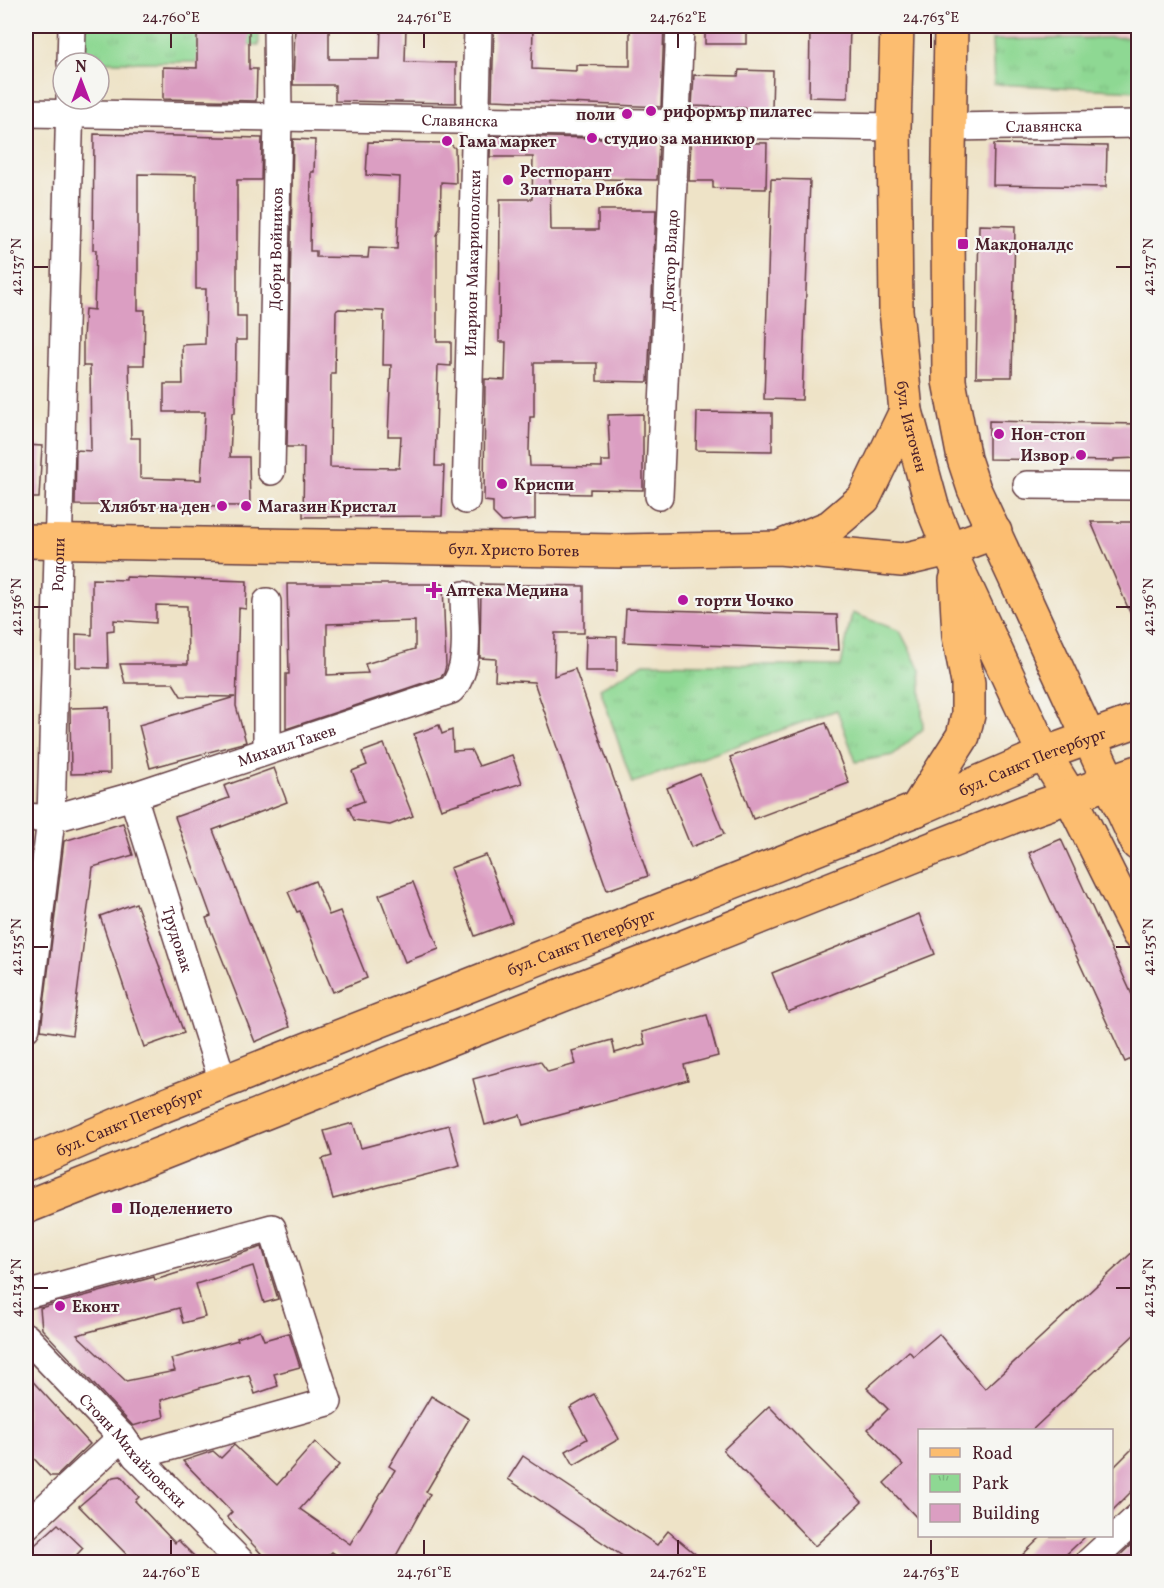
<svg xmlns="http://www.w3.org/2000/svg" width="1164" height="1588" font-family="Vollkorn,serif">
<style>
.built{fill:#f7cfd3}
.park{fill:url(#park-tufts);stroke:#6c7c5f;stroke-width:1.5}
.building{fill:#db9ec2;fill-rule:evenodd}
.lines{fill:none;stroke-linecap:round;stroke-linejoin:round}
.minor-casing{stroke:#633c42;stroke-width:30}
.major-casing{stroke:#633c42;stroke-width:36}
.minor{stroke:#fff;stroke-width:27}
.major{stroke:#fcbd6f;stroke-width:33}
.ticks{fill:none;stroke:#4a1f2b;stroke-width:2}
.poi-dot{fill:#b5179e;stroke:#f6f6f2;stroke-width:2}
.labels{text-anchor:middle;stroke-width:4.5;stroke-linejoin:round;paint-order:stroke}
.poi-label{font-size:16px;font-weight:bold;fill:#4a1f2b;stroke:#f6f6f2;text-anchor:start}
.street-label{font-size:16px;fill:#4a1f2b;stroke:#f6f6f2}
.neatline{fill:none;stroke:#4a1f2b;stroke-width:2}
.ticks-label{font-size:15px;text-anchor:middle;fill:#4a1f2b}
</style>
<defs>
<pattern id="park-tufts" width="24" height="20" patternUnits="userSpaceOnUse" patternTransform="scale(1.5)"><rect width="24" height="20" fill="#8ed893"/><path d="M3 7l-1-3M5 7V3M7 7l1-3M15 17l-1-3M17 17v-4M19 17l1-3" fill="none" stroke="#7cb97f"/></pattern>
</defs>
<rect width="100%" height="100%" fill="#f6f6f2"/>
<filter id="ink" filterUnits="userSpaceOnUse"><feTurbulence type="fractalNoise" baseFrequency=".0167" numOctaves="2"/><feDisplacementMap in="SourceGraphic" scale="12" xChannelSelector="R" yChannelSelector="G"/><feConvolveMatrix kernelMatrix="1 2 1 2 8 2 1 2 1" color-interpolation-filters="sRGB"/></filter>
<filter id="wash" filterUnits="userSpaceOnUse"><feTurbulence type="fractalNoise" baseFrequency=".008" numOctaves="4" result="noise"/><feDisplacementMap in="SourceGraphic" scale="24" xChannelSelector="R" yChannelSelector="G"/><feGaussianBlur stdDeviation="1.35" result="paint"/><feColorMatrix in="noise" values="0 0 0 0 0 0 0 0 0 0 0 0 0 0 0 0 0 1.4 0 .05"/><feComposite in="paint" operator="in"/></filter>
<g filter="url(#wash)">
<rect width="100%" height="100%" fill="#eee3c7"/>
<polygon class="built" points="992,26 1138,26 1138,37 992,40"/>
<g class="park">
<polygon points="79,26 259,26 259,45 219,44 216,62 78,62"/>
<polygon points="1138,37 1138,91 994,84 992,40"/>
<polygon points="852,613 900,631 920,670 923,729 893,755 856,762 837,710 632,783 600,688 644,663 841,666"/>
</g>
<g id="blocks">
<g class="building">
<polygon points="197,26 249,26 249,69 257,69 256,101 163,99 163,67 197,68"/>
<polygon points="295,26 329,26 329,59 380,59 381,26 406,26 405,62 456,63 456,103 335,101 335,85 293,85"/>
<polygon points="494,26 533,26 532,69 576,71 576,65 630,66 630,26 664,26 661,107 492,100"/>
<rect x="705" y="26" width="41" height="18"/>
<polygon points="810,26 850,26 848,98 809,97"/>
<polygon points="739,70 773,71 772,109 692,106 694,75 738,76"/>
<path d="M94 134 262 138 261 180H237V316H246V340H236L235 413H232L230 457H249L250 506 75 505 76 450 91 451 90 366H83V338L85 309 94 310 96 250H93ZM138 174 196 175V289H206L205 344 182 345 183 384H164V412H205L201 480 140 478V438H131L129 365H144L145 310H138Z"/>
<polygon points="491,136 656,139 656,142 659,142 657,180 550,178 551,230 598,230 598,210 656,210 648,382 597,381 597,363 534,363 534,417 530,417 529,450 530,466 602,467 602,461 610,461 608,415 643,414 643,490 590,489 590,494 535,493 535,519 502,522 493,513 493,502 484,501 485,379 505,380 506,342 499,342 500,199 532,199 533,157 490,157"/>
<path d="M293 139 315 140 314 172H311L310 251H316V257L368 258 369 248 397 249 400 177 366 175 368 142 449 143 455 148 456 183 441 182 440 229 437 235V342H451V366L438 365 435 466H444L442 516 303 517 304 447H287ZM339 309 384 311 383 365H391L388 436H401L399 468 330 467 331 373H335L336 311Z"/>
<polygon points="691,142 767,143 766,189 713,188 713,181 689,181"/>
<polygon points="994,144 1107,146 1106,187 993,185"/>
<polygon points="771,179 810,180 802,400 764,399"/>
<polygon points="979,225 1015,226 1012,377 976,377"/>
<polygon points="697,412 772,413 772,451 696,450"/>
<polygon points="989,421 1138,424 1138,458 1114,459 1114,461 989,459"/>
<polygon points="26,445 42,446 39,498 26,498"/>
<polygon points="1091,522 1138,522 1138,631"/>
<polygon points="126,577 247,581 246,609 239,608 236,706 246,742 150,768 139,725 235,697 181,696 173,683 125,683 120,664 188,664 187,606 156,605 156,623 114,620 114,630 107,631 108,668 76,667 76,634 92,635 92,579 126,580"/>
<path d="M287 584H443L446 666 444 673 441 677 286 729V674H289ZM415 621V649L365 664 368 673 327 675V624Z"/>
<polygon points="481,584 584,586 584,633 555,633 554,676 575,669 648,876 607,890 534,682 495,680 496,659 480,658"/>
<polygon points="626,609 837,615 839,650 624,642"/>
<polygon points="586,636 617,637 617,671 585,671"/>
<polygon points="109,707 110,773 71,774 70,708"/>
<polygon points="826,723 849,783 753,819 730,757"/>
<polygon points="439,725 442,734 452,730 453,751 471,750 479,766 512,755 522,783 441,809 414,734"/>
<polygon points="384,744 413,816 390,825 354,820 348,807 364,801 352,771 367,765 362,752"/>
<polygon points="274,768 287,802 213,830 290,1027 255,1042 206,918 211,916 175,817 229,798 224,786"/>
<polygon points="700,774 724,834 691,847 667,788"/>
<polygon points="123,823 133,855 93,867 72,1035 41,1030 64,841"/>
<polygon points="1061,839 1138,1008 1138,1056 1125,1062 1029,853"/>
<polygon points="486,855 512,922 475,936 450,868"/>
<polygon points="315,881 329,915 340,911 367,978 333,992 300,911 297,912 288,892"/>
<polygon points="413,882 439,949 405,962 379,895"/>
<polygon points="136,903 184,1033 144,1047 100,916"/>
<polygon points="919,914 935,954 788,1012 772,973"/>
<polygon points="707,1015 718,1056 684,1065 688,1080 523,1125 520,1115 485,1125 473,1079 540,1061 548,1072 576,1064 572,1051 612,1040 615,1053 645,1044 642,1032"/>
<polygon points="353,1123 361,1148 449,1125 460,1166 333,1199 322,1159 332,1156 324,1131"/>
<polygon points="262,1247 278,1299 264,1303 253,1266 196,1284 205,1317 183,1323 179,1308 77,1335 126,1381 175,1371 171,1359 238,1340 237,1338 260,1330 264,1340 289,1333 300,1367 274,1374 278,1386 255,1394 249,1375 203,1387 161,1400 164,1417 133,1426 42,1329 40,1308 154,1277 155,1280"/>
<polygon points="1138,1247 1138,1331 1031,1431 920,1431 920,1521 884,1483 903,1465 868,1429 888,1409 867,1388 909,1351 913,1356 939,1334 985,1389"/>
<polygon points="26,1374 90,1444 57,1476 50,1476 26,1450"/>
<polygon points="594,1394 619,1439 574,1465 566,1451 587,1439 570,1408"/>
<polygon points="431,1396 469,1419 426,1492 430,1494 392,1563 339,1563 341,1558 332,1552 320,1563 270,1563 227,1517 232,1512 183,1461 213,1451 221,1458 234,1445 277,1485 315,1442 339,1465 300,1509 350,1544 395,1470 389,1466"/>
<polygon points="769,1406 862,1502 815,1546 723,1450"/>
<polygon points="1138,1443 1138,1485 1112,1511 1112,1469"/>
<polygon points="523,1456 657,1545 668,1531 706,1563 633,1563 508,1479"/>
<polygon points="121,1476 139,1497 135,1501 175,1543 178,1540 201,1563 135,1563 79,1506 113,1477"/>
<polygon points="58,1524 83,1548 69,1563 26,1563 26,1553"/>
<polygon points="1042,1536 1086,1536 1057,1563 1014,1563"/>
<polygon points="1138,1538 1138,1563 1112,1563"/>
</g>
</g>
</g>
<g filter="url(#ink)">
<use href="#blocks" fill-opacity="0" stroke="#633c42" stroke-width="1.5"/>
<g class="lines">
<g class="minor-casing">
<g id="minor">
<polyline points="71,63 72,26"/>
<path id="s1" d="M26 113 894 127"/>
<path id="s2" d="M950 127 1138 124"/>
<path id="s3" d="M271 471 278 117 277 26"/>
<polyline points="1027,485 1138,486"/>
<path id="s4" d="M659 496 680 26"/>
<path id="s5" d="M466 500 478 26"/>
<polyline points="267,749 267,602"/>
<path id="s6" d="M133 796 223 1082"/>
<path id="s7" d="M26 817 51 819 133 796 451 690C472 668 464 624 464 595"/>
<path id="s8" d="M26 1028 51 819 70 99"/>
<polyline points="26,1295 272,1228 328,1402 136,1456"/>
<path id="s9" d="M26 1337 122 1437 136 1456 241 1562"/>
<polyline points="26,1526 122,1437"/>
<polyline points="1089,1562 1138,1517"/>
</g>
</g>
<g class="major-casing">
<g id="major">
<path id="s10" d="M897 26 894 127 896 310 906 411 932 506 955 563 1044 754 1070 796 1138 933"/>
<polyline points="951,26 948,221 949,381 964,459 974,489 1138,844"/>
<path id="s11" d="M26 541 619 551 779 548 902 560 949 549 995 532"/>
<polyline points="785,545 830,527 864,498 906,411"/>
<polyline points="916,810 963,736 968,715 968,683 959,636 956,580"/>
<path id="s12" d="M26 1164 145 1113 915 810 1044 754 1138 720"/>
<polyline points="26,1207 1025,812 1138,772"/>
</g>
</g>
<use href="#minor" class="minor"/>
<use href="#major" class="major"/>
</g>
</g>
<path class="ticks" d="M171 33V48M424 33V48M678 33V48M931 33V48M33 267H48M1116 267H1131M33 607H48M1116 607H1131M33 947H48M1116 947H1131M33 1288H48M1116 1288H1131M171 1540V1555M424 1540V1555M678 1540V1555M931 1540V1555"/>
<g class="poi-dot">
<circle cx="651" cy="111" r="6"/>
<circle cx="627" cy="114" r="6"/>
<circle cx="592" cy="138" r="6"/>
<circle cx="447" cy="141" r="6"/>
<circle cx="508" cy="180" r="6"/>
<rect x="957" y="238" width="12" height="12" rx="3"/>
<circle cx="999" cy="434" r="6"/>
<circle cx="1081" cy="455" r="6"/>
<circle cx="502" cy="484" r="6"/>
<circle cx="222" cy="506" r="6"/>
<circle cx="246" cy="506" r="6"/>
<path d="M431 581h6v6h6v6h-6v6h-6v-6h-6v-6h6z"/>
<circle cx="683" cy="600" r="6"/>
<rect x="111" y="1202" width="12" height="12" rx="3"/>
<circle cx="60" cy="1306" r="6"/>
</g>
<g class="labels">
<g class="poi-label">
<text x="663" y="117">риформър пилатес</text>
<text x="615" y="120" text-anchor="end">поли</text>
<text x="604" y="144">студио за маникюр</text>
<text x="459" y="147">Гама маркет</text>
<text x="520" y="177">Рестпорант<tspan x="520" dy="18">Златната Рибка</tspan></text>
<text x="975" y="250">Макдоналдс</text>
<text x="1011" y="440">Нон-стоп</text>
<text x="1069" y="461" text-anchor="end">Извор</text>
<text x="514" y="490">Криспи</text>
<text x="210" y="512" text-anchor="end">Хлябът на ден</text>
<text x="258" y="512">Магазин Кристал</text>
<text x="446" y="596">Аптека Медина</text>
<text x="695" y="606">торти Чочко</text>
<text x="129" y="1214">Поделението</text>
<text x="72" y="1312">Еконт</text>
</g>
<g class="street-label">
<text dy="6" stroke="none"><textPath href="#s1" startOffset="434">Славянска</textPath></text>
<text dy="6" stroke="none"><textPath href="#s2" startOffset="94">Славянска</textPath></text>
<text dy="6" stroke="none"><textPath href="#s3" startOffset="222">Добри Войников</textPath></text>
<text dy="6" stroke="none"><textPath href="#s4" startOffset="236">Доктор Владо</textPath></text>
<text dy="6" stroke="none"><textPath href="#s5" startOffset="237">Иларион Макариополски</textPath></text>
<text dy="6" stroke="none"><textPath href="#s10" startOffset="402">бул. Източен</textPath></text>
<text dy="6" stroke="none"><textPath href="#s11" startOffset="488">бул. Христо Ботев</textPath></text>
<text dy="6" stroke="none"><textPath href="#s8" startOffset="465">Родопи</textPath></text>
<text dy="6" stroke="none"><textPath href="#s7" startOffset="272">Михаил Такев</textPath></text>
<text dy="6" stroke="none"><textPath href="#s12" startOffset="1084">бул. Санкт Петербург</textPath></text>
<text dy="6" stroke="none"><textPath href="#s6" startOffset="150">Трудовак</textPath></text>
<text dy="6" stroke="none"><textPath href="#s12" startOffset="598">бул. Санкт Петербург</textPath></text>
<text dy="6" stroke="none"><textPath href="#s12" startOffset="112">бул. Санкт Петербург</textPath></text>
<text dy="6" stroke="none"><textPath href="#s9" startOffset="156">Стоян Михайловски</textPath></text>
</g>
</g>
<rect width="1164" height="1588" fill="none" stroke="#f6f6f2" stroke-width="66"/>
<rect x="918" y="1429" width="195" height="108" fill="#f6f6f2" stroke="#b1a0a2" stroke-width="1.5"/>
<rect x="930" y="1448" width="30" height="9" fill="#fcbd6f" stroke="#b1a0a2" stroke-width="1.5"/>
<text x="972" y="1459" font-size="18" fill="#4a1f2b">Road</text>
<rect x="930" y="1474" width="30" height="18" fill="url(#park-tufts)" stroke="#b1a0a2" stroke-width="1.5"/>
<text x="972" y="1489" font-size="18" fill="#4a1f2b">Park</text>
<rect x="930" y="1504" width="30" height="18" fill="#db9ec2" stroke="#b1a0a2" stroke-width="1.5"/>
<text x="972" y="1519" font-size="18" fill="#4a1f2b">Building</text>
<g transform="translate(81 81)"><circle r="28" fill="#f6f6f2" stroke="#b1a0a2" stroke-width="1.5"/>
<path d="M0-4.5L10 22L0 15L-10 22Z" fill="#b5179e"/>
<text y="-9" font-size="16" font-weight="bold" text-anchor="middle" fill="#4a1f2b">N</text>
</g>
<rect x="33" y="33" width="1098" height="1522" class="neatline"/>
<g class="ticks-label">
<text x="171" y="22">24.760°E</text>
<text x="424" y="22">24.761°E</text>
<text x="678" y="22">24.762°E</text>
<text x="931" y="22">24.763°E</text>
<text transform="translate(16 267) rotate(-90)" y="5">42.137°N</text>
<text transform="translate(1148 267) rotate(-90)" y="5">42.137°N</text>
<text transform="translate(16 607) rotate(-90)" y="5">42.136°N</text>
<text transform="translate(1148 607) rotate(-90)" y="5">42.136°N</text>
<text transform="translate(16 947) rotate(-90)" y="5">42.135°N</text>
<text transform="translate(1148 947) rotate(-90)" y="5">42.135°N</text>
<text transform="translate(16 1288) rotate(-90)" y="5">42.134°N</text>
<text transform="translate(1148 1288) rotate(-90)" y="5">42.134°N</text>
<text x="171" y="1577">24.760°E</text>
<text x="424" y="1577">24.761°E</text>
<text x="678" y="1577">24.762°E</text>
<text x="931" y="1577">24.763°E</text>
</g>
</svg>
